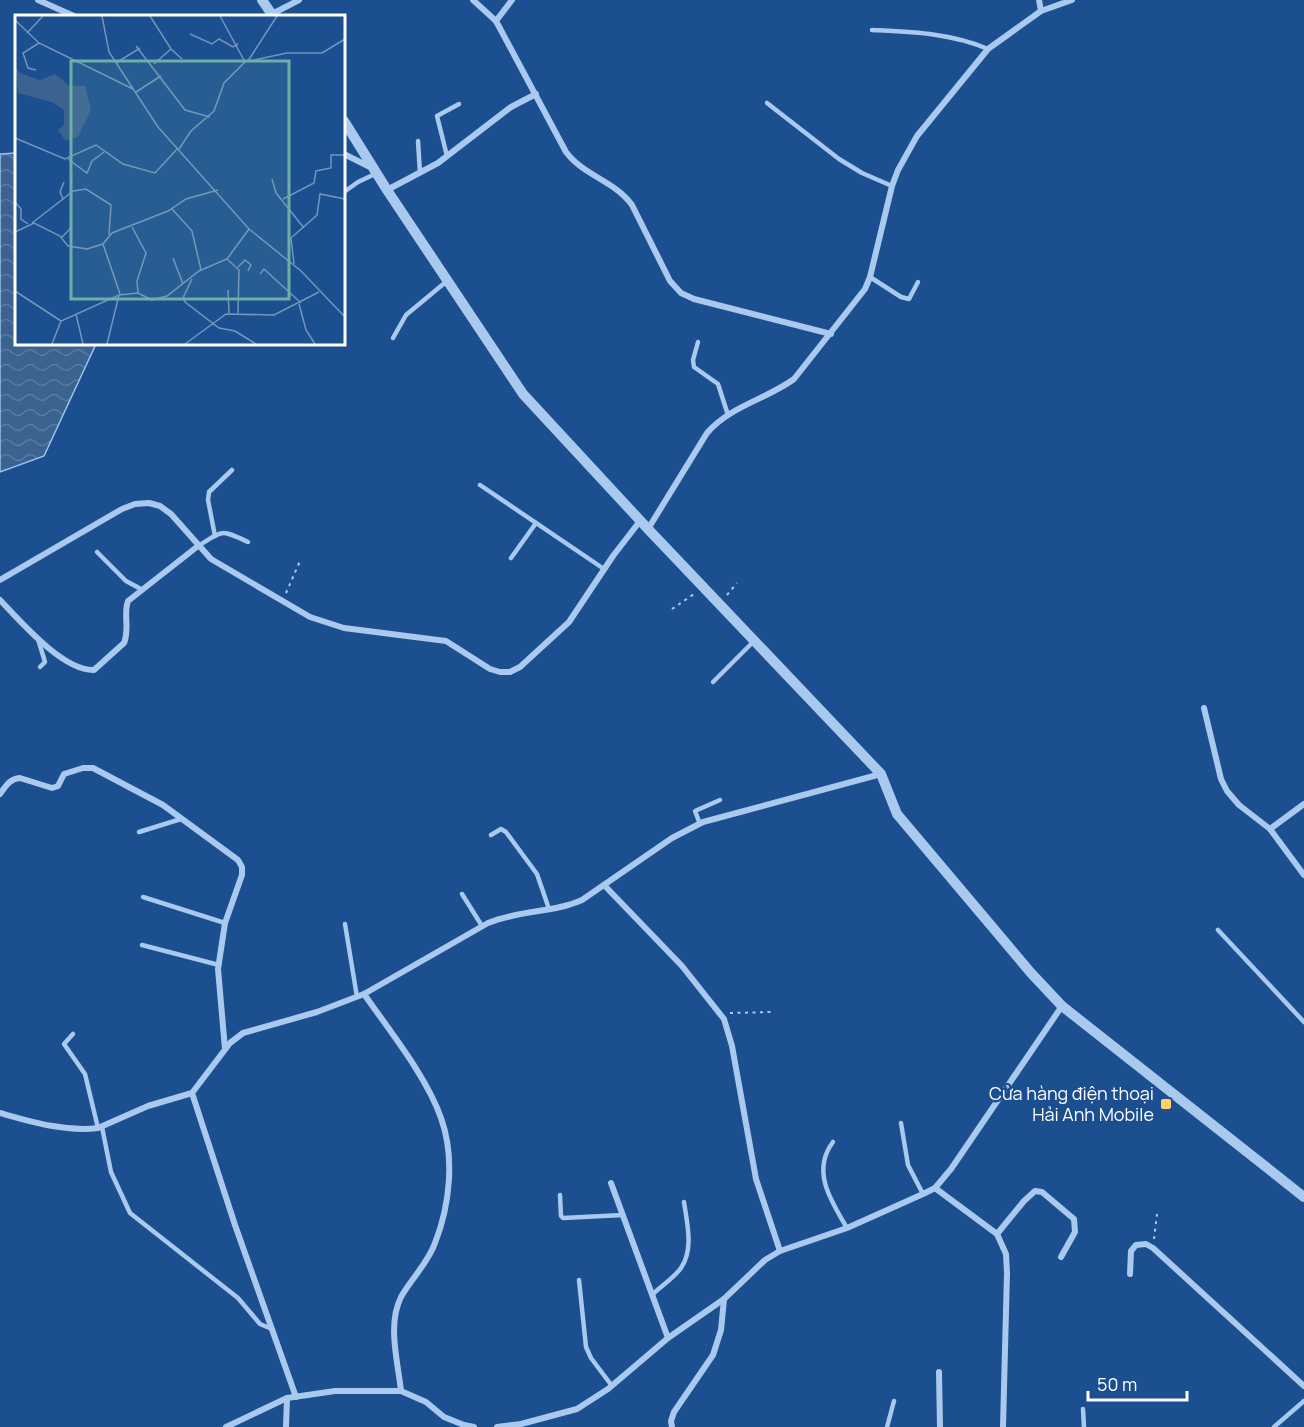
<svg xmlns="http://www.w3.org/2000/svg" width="1304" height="1427" font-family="Manrope,sans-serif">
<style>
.water{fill:url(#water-waves);stroke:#9cc4f0;stroke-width:1.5}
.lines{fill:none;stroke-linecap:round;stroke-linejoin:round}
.path{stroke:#a9c9ee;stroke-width:2;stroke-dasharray:3 4.5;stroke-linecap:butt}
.service{stroke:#a9c9ee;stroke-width:4.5}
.minor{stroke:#a9c9ee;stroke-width:6}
.tertiary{stroke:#a9c9ee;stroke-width:10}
.poi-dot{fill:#ffd166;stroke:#1b4f8f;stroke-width:2}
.labels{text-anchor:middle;stroke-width:5;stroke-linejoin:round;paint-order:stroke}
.poi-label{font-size:18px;fill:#fff;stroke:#1b4f8f;text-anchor:end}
.inset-road{fill:none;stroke:#7695bc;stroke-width:1.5}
.view{fill:#6fada8;fill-opacity:0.15;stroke:#6fada8;stroke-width:3}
.inset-edge{fill:none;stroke:#fff;stroke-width:3}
</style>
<defs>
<pattern id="water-waves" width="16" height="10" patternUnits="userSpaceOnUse" patternTransform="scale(1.5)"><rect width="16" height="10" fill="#3c6290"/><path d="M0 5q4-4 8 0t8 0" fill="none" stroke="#597aa1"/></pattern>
</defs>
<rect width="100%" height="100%" fill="#1b4f8f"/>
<polygon class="water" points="16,153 16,344 96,344 44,456 0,472 0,154"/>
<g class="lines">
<g class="path">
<polyline points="286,593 300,561"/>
<polyline points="727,595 737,583"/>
<polyline points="672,609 694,594"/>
<polyline points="730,1013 772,1012"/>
<polyline points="1154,1239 1157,1214"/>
</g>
<g class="service">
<path d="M872 30C912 32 951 33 988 49"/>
<polyline points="767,103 839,159 862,173 892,186"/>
<polyline points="418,141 420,173"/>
<polyline points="447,156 437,116 459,104"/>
<polyline points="344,192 358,182 375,174"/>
<polyline points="870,277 901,297 909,299 918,282"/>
<polyline points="393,338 406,315 447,281"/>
<polyline points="698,342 693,360 694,367 718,384 728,415"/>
<polyline points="480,485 604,569"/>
<polyline points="215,536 208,500 209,492 232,470"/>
<path d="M198 546C224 530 220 529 248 542"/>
<polyline points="97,552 126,581 141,589"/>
<polyline points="511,558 536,523"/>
<polyline points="38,639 45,662 40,667"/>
<polyline points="713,682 753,642"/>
<polyline points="700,824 695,811 720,800"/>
<polyline points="139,832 181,819"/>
<polyline points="491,835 501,829 506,832 537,874 549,909"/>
<polyline points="462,894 482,926"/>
<polyline points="143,897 225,923"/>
<polyline points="345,924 357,997"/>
<polyline points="1218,930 1304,1022"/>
<polyline points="142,945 219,965"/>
<polyline points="73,1034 64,1044 85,1074 98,1128"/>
<polyline points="901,1123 908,1165 923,1194"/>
<polyline points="102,1127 111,1172 130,1213 238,1298 260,1324 272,1329"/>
<path d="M833 1142C811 1171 831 1201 847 1228"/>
<polyline points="560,1195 561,1216 563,1218 623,1215"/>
<polyline points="579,1280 586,1347 591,1358 612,1386"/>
<path d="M653 1294C661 1286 674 1278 681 1268 694 1249 687 1223 684 1202"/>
<polyline points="1083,1409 1084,1427"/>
<polyline points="887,1427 894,1401"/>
<polyline points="1274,1427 1304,1401"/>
</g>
<g class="minor">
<polyline points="38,0 74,16"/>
<path d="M473 0 496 21 566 152C584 176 615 181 632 205L670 281 681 293 694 299 831 334"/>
<polyline points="1039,0 1041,11"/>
<polyline points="272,14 299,0"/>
<polyline points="496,21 512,0"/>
<polyline points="344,154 370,167"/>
<polyline points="387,190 438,163 511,107 536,94"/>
<path d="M648 529 707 433C730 406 767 399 794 379L865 289 870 277 892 186 898 170 917 136 988 49 1041 11 1072 0"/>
<polyline points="0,580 122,509 135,504 149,503 160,506 171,514 211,559 310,617 344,628 446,641 490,669 500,672 510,672 520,667 569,622 613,556 640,521"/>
<path d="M0 600C21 622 63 671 94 670L124 643C130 629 123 614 128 601L198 546"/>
<polyline points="1204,708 1221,779 1227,791 1239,805 1270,829 1304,875"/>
<path d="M0 794C6 786 9 779 20 778L52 788 58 786 64 774 83 768H93L163 805 238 860 242 867V875L225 923 218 969 225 1049"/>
<polyline points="1270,829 1304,804"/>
<polyline points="604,885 682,966 724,1019 732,1046 756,1179 780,1251"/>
<path d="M364 994C389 1030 427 1077 441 1118 455 1157 450 1205 435 1243 428 1263 411 1279 401 1297 387 1325 398 1362 401 1391"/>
<polyline points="192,1093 235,1225 296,1397"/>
<path d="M0 1113C32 1122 65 1132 98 1128L148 1106 192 1093 230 1043 243 1033 317 1012 364 994 488 923C519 910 553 913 582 900L672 838 703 822 881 774"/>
<polyline points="611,1183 668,1338"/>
<polyline points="935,1188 997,1234 1006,1254 1007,1273 1003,1427"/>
<polyline points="997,1234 1024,1201 1035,1191 1042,1192 1074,1219 1075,1232 1061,1257"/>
<polyline points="1130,1274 1131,1251 1136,1245 1146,1244 1153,1248 1304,1386"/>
<polyline points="939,1372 940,1427"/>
<polyline points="226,1427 287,1398 335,1391 401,1391 426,1402 444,1417 464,1425 474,1427"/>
<polyline points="286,1427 287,1398"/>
<polyline points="497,1427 521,1424 577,1409 608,1389 668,1338 724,1299 765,1260 780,1251 847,1228 923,1194 935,1188 951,1169 1062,1006"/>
<polyline points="672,1427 671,1421 674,1412 713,1355 721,1330 724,1299"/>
</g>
<g class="tertiary">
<polyline points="262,0 273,16"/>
<polyline points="344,121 387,190 523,394 648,529 881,774 897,814 1031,973 1062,1006 1304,1197"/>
</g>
</g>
<rect class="poi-dot" x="1160" y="1098" width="12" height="12" rx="3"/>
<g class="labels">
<g class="poi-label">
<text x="1154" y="1100">Cửa hàng điện thoại<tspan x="1154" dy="21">Hải Anh Mobile</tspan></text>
</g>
</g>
<g transform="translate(15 15)">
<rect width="330" height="330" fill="#1b4f8f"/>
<path d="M0 51 5 58 25 65 40 59 55 71H70L76 95 63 122 51 126 43 115 49 110V95L37 87 3 78Z" fill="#3c6290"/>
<path class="inset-road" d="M87 1 94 37 143 112 234 214 286 256 330 302M135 1 156 34 167 44M205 1 230 47M0 5 24 28 118 74M12 18 28 1M175 19 197 29 204 24 218 32 223 29M121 31 170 95 195 102M233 46 262 1M101 48 125 33M139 49 156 34M21 55 13 53 8 38 24 28M121 77 146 61M0 123 50 144 81 130 108 149 140 158 163 133M164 134 176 116 199 96 209 68 230 47 272 38H307L330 24M53 144 72 158 77 146 89 137M257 164 261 178 289 213M48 184 58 176 71 174 96 190 94 220M268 184 299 168 301 156 316 153V140H330M0 187 6 194V204L13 209M157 194 177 216 186 255M17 208 48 184 45 177 49 167M117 212 131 238 122 266 123 278M0 217 19 208 45 221 53 231 72 234 88 229 97 218 153 196 171 184 203 175M46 223 55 214 56 203M88 229 105 279M158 243 168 269M212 244 224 255 223 298M279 249 276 223 302 200 305 179 330 184M223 252 230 245 236 250 233 256M245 259 249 254 286 288M177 264 168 283 170 287 204 313 220 316 241 329M213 275 214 298M0 276 46 306M284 289 291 315 300 329M61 299 68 329M37 329 46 306 104 280 123 278 137 285 152 281 184 256 212 244 234 214M92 329 104 280M170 329 211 299 259 300 304 277"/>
<path class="view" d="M56 46H274V284H56Z"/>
<rect width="330" height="330" class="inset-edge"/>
</g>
<path d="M1088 1391v9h99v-9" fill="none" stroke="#ffffff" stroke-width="3"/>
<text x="1097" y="1391" font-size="18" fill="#ffffff" stroke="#1b4f8f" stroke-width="4.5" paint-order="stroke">50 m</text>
</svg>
